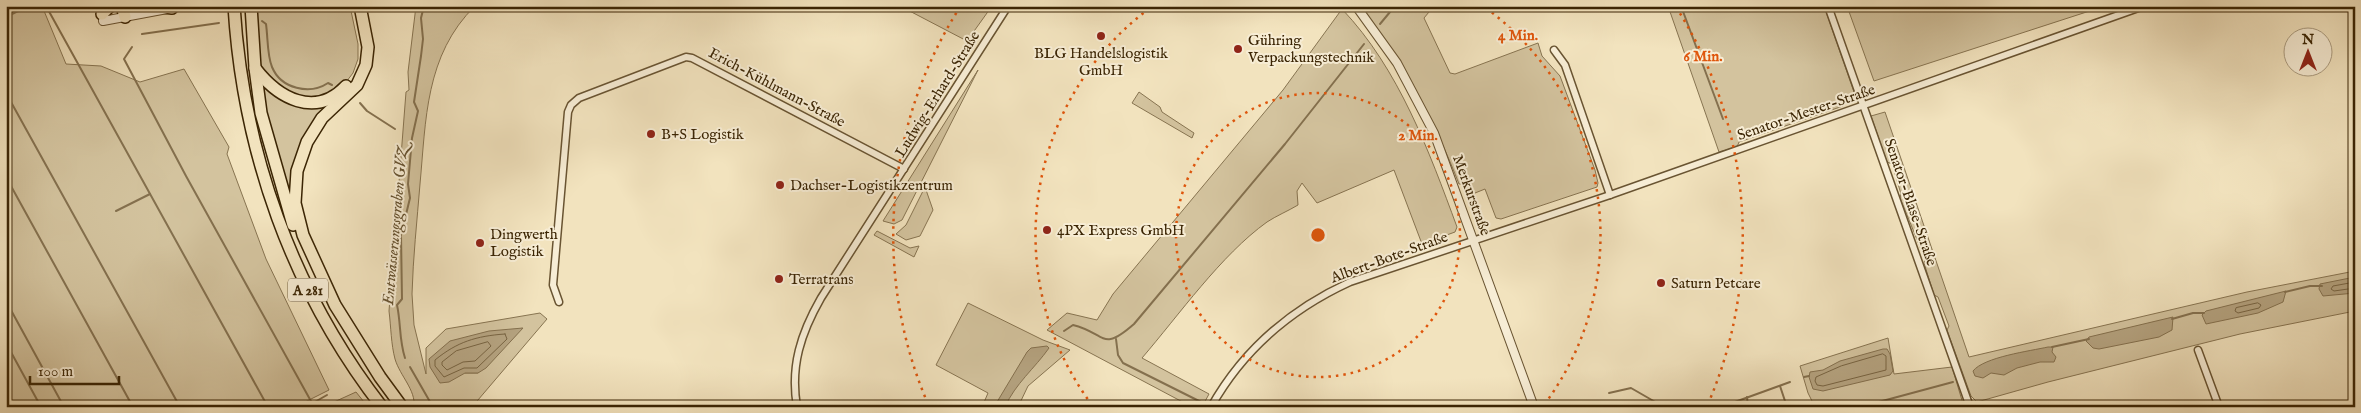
<svg xmlns="http://www.w3.org/2000/svg" width="2361" height="413" font-family="'IM FELL English',serif">
<style>
.green{fill:#d3c39e;stroke:#877451;fill-rule:evenodd}
.water{fill:#b4a27f;stroke:#84704e}
.lines{fill:none;stroke-linecap:round;stroke-linejoin:round}
.shore{stroke:#786442;stroke-width:1}
.stream{stroke:#84704e;stroke-width:2}
.minor-casing{stroke:#695432;stroke-width:9}
.tertiary-casing{stroke:#695432;stroke-width:10}
.motorway-casing{stroke:#3b2504;stroke-width:14}
.minor{stroke:#f7edd5;stroke-width:6}
.tertiary{stroke:#f7edd5;stroke-width:8}
.motorway{stroke:#f2e3be;stroke-width:11}
.ring{fill:none;stroke:#df560c;stroke-width:2.5;stroke-dasharray:2.5 5}
.poi-dot{fill:#8f2418;stroke:#f7edd5;stroke-width:2}
.labels{text-anchor:middle;stroke-width:4;stroke-linejoin:round;paint-order:stroke}
.shield{fill:#f7edd5;stroke:#736143;stroke-width:1}
.shield-label{font-size:14px;font-weight:bold;fill:#3b2504}
.poi-label{font-size:15px;fill:#3b2504;stroke:#f7edd5;text-anchor:start}
.street-label{font-size:15px;fill:#3b2504;stroke:#f7edd5}
.water-label{font-size:16px;font-style:italic;fill:#65512f;stroke:#f7edd5}
.centre{fill:#df560c;stroke:#f7edd5;stroke-width:2.5}
.ring-label{font-size:15px;text-anchor:middle;font-weight:bold;fill:#df560c;stroke:#f7edd5;stroke-width:4;stroke-linejoin:round;paint-order:stroke}
</style>
<rect width="100%" height="100%" fill="#f2e3be"/>
<filter id="stains"><feTurbulence type="fractalNoise" baseFrequency=".004" numOctaves="4"/><feColorMatrix values="0 0 0 0 .2 0 0 0 0 .09 0 0 0 0 .02 0 0 0 .5 -.17"/></filter>
<radialGradient id="worn" r=".72"><stop offset=".6" stop-color="#630" stop-opacity="0"/><stop offset="1" stop-color="#630" stop-opacity=".3"/></radialGradient>
<g class="green">
<polygon points="6,6 42,6 66,64 101,66 140,82 184,69 229,147 227,154 266,259 329,390 295,407 6,407"/>
<polygon points="256,6 350,6 358,44 358,59 353,73 343,86 313,100 281,92 262,70 258,53"/>
<path d="M416 6H475C425 55 426 120 420 184 417 221 413 258 412 294L414 325 426 374V348L446 329 540 313 547 319 472 407H414C416 390 400 376 395 359 391 344 391 327 389 311L406 92 409 90 408 72ZM522 328 478 373H465Z"/>
<polygon points="900,6 992,6 967,41"/>
<path d="M1360 6H1434L1424 18 1450 73 1455 74 1538 43 1542 56 1560 76 1595 170 1598 183 1597 187 1501 219 1496 218 1485 189 1475 193 1463 184H1459C1434 120 1403 60 1360 6Z"/>
<polygon points="1668,6 1824,6 1854,92 1843,106 1739,142 1737,147 1719,152"/>
<polygon points="1847,6 2105,6 1874,81"/>
<path d="M1342 9C1399 69 1429 151 1457 227L1455 232 1422 244 1394 170 1317 203 1302 183 1297 191 1298 205C1288 211 1276 216 1267 222 1221 255 1179 315 1142 358L1209 394 1202 407H1192L1047 330 1067 313 1097 320 1113 294 1283 90Z"/>
<polygon points="978,70 902,220 894,224 883,221"/>
<polygon points="260,76 289,102 342,93 317,121 292,206 266,115"/>
<polygon points="1139,92 1160,107 1162,112 1194,133 1192,138 1132,103"/>
<polygon points="1885,112 1969,357 2247,292 2355,271 2355,311 2240,334 2048,382 1977,402 1971,396 1947,330 1949,326 1938,297 1934,295 1924,263 1925,259 1900,198 1901,194 1892,164 1887,162 1871,116"/>
<polygon points="925,187 933,210 920,236 906,240 896,234 906,225"/>
<polygon points="877,231 910,248 919,246 914,257 874,235"/>
<polygon points="968,303 1043,340 1070,350 1028,386 1018,407 982,407 988,393 936,365"/>
<polygon points="1888,338 1894,374 1952,367 1964,407 1815,407 1808,393 1800,366"/>
<polygon points="356,392 368,407 323,407"/>
</g>
<g class="water">
<polygon points="2355,277 2355,293 2323,296 2319,289 2320,284"/>
<polygon points="2286,291 2283,302 2258,313 2206,324 2202,315 2206,311"/>
<polygon points="2173,317 2172,330 2159,337 2099,349 2093,348 2086,341 2089,337"/>
<polygon points="523,328 486,368 478,373 465,373 449,382 440,383 430,367 429,359 450,341 489,331"/>
<path d="M1047 346 1049 348C1035 368 1015 384 1005 407H994L1027 352 1031 348Z"/>
<path d="M2048 347H2053L2052 352 2056 357 2054 362H2040L2017 368 2004 375 1991 373 1983 378 1975 376 1973 371C1984 357 2030 351 2048 347Z"/>
<polygon points="1883,349 1887,349 1890,354 1893,371 1890,375 1823,391 1813,389 1809,377 1810,372 1823,370 1840,361"/>
</g>
<g class="lines">
<g class="shore">
<polyline points="2355,282 2333,286 2331,289 2334,291 2355,288"/>
<polygon points="2258,303 2261,305 2259,308 2238,313 2235,311 2236,308"/>
<path d="M505 334 507 339 477 368H464L444 377 435 366V360C457 342 476 336 505 334Z"/>
<polygon points="488,342 491,346 475,361 463,362 447,370 442,365 442,362 456,351"/>
<polygon points="1883,354 1886,356 1886,370 1823,386 1817,385 1815,381 1816,377 1841,366"/>
</g>
<g class="stream">
<polyline points="46,6 268,407"/>
<polyline points="1681,6 1723,119"/>
<polyline points="6,17 28,6"/>
<path d="M262 21 266 24C268 38 267 55 272 67 281 89 310 95 328 83L332 85"/>
<polyline points="1380,24 1395,6"/>
<polyline points="142,34 219,23"/>
<polyline points="132,47 124,59 186,176 312,403"/>
<polyline points="6,93 180,407"/>
<polyline points="360,103 367,111 395,129"/>
<polyline points="6,177 133,407"/>
<polyline points="116,211 150,194"/>
<polyline points="2285,292 2310,286 2322,286"/>
<polyline points="6,301 64,407"/>
<polyline points="2172,319 2193,313 2204,313"/>
<path d="M1064 331 1073 325C1106 333 1101 353 1134 324L1285 144 1364 44"/>
<polyline points="1116,339 1118,355 1123,363 1201,402"/>
<polyline points="6,343 41,407"/>
<polyline points="2052,347 2089,339"/>
<path d="M405 358C399 340 401 323 397 305L402 299 401 235 410 198 408 184 412 138 418 111 414 102 421 56 423 39 421 18 424 6"/>
<polyline points="410,367 433,407"/>
<polyline points="1804,377 1809,376"/>
<polyline points="1780,386 1787,407"/>
<polyline points="1609,393 1631,388 1664,407"/>
<polyline points="1747,397 1748,407"/>
<polyline points="306,407 327,395"/>
<polyline points="1688,407 1690,407"/>
<polyline points="1721,407 1790,382"/>
<polyline points="1860,407 1953,382"/>
</g>
<g class="minor-casing">
<g id="minor">
<polyline points="1828,6 1970,407"/>
<polyline points="1554,50 1565,65 1610,195"/>
<polyline points="559,302 553,285 568,112 571,105 579,98 686,57 692,58 904,169"/>
<polyline points="2198,350 2219,407"/>
<path d="M797 407C790 366 801 333 821 298L1008 6"/>
<path d="M1211 407C1243 350 1291 309 1350 282L1610 195 2144 6"/>
</g>
</g>
<g class="tertiary-casing">
<g id="tertiary">
<polyline points="1356,6 1397,63 1434,133 1534,407"/>
<polyline points="103,21 183,6"/>
</g>
</g>
<g class="motorway-casing">
<g id="motorway">
<polyline points="122,6 125,17"/>
<polyline points="154,6 172,8"/>
<path d="M234 6C243 152 292 291 382 407"/>
<polyline points="251,6 255,68 261,113 293,225"/>
<polyline points="360,6 368,47 366,65 357,85 322,118 307,142 297,171 295,203 303,235 335,305 380,377 402,407"/>
<polyline points="102,14 110,6"/>
<path d="M255 68C278 98 315 119 346 86"/>
</g>
</g>
<use href="#minor" class="minor"/>
<use href="#tertiary" class="tertiary"/>
<use href="#motorway" class="motorway"/>
</g>
<g class="ring">
<circle cx="1318" cy="235" r="142"/>
<path d="M1092 405A283 283 0 0 1 1150 8M1486 8A283 283 0 0 1 1544 405"/>
<path d="M928 404A425 425 0 0 1 960 7M1676 7A425 425 0 0 1 1708 404"/>
</g>
<g class="poi-dot">
<circle cx="1101" cy="36" r="5"/>
<circle cx="1238" cy="49" r="5"/>
<circle cx="651" cy="134" r="5"/>
<circle cx="780" cy="185" r="5"/>
<circle cx="1047" cy="230" r="5"/>
<circle cx="480" cy="243" r="5"/>
<circle cx="779" cy="279" r="5"/>
<circle cx="1661" cy="283" r="5"/>
</g>
<g class="labels">
<rect class="shield" x="288" y="278.5" width="40" height="23" rx="4"/>
<g class="shield-label">
<text x="308" y="295">A 281</text>
</g>
<g class="poi-label">
<text x="1248" y="45">Gühring<tspan x="1248" dy="17">Verpackungstechnik</tspan></text>
<text x="1101" y="58" text-anchor="middle">BLG Handelslogistik<tspan x="1101" dy="17">GmbH</tspan></text>
<text x="661" y="139">B+S Logistik</text>
<text x="790" y="190">Dachser-Logistikzentrum</text>
<text x="1057" y="235">4PX Express GmbH</text>
<text x="490" y="239">Dingwerth<tspan x="490" dy="17">Logistik</tspan></text>
<text x="789" y="284">Terratrans</text>
<text x="1671" y="288">Saturn Petcare</text>
</g>
<g class="street-label">
<text transform="translate(777 87) rotate(28)" y="5">Erich-Kühlmann-Straße</text>
<text transform="translate(937 94) rotate(-58)" y="5">Ludwig-Erhard-Straße</text>
<text transform="translate(1806 112) rotate(-19)" y="5">Senator-Mester-Straße</text>
<text transform="translate(1472 195) rotate(70)" y="5">Merkurstraße</text>
<text transform="translate(1911 202) rotate(71)" y="5">Senator-Blase-Straße</text>
<text transform="translate(1389 257) rotate(-20)" y="5">Albert-Bote-Straße</text>
</g>
<g class="water-label">
<text transform="translate(394 226) rotate(-85)" y="6">Entwässerungsgraben GVZ</text>
</g>
</g>
<circle cx="1318" cy="235" r="8" class="centre"/>
<g class="ring-label">
<text x="1518" y="40">4 Min.</text>
<text x="1703" y="61">6 Min.</text>
<text x="1418" y="140">2 Min.</text>
</g>
<rect width="2361" height="413" fill="none" stroke="#f2e3be" stroke-width="25"/>
<rect x="8" y="8" width="2346" height="398" fill="none" stroke="#3b2504" stroke-width="2.5"/>
<rect x="12" y="12" width="2336" height="388" fill="none" stroke="#3b2504"/>
<g transform="translate(2308 52)"><circle r="24" fill="#f7edd5" stroke="#ac9d81"/>
<path d="M0-4L9 19L0 12L-9 19Z" fill="#8f2418"/>
<text y="-8" font-size="14" font-weight="bold" text-anchor="middle" fill="#3b2504">N</text>
</g>
<path d="M30 376v8h89v-8" fill="none" stroke="#3b2504" stroke-width="2.5"/>
<text x="38" y="376" font-size="15" fill="#3b2504" stroke="#f7edd5" stroke-width="4" paint-order="stroke">100 m</text>
<rect width="100%" height="100%" filter="url(#stains)"/>
<rect width="100%" height="100%" fill="url(#worn)"/>
</svg>
